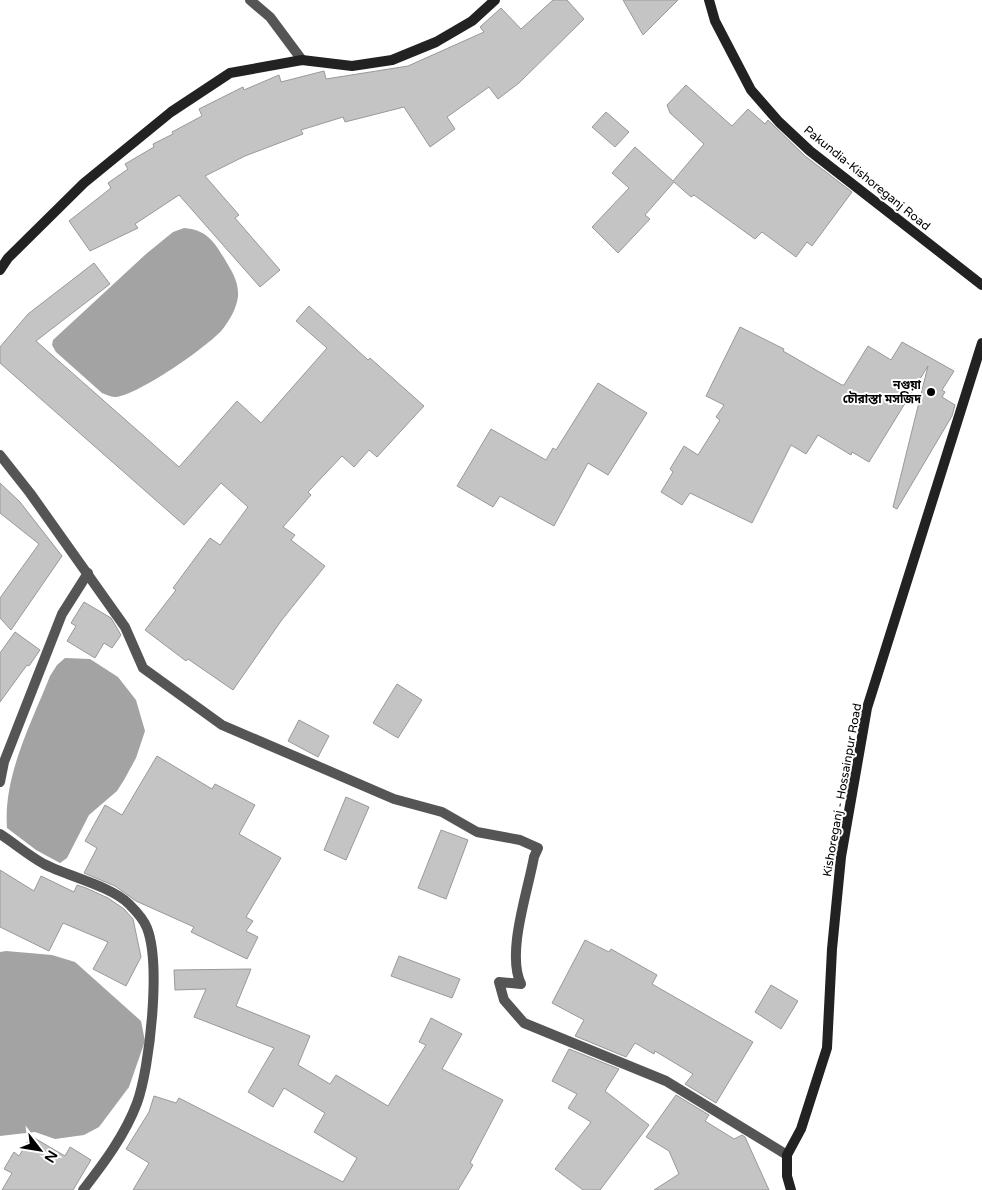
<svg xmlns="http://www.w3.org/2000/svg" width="982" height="1190" font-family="'Varela Round','Noto Sans Bengali',sans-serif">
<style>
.water{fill:#a3a3a3}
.building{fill:#c4c4c4;stroke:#999}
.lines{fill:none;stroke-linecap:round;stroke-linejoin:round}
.street{stroke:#555;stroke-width:10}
.secondary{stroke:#222;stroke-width:10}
.poi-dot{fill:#000;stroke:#fff;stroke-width:2}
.labels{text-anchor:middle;stroke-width:4;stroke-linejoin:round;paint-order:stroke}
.street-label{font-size:12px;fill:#000;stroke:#fff}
.poi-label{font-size:12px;font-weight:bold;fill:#000;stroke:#fff;text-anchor:end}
</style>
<rect width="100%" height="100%" fill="#fff"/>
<g class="water">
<path d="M184 228C206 230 213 240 224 258 231 270 239 281 238 296 237 308 229 321 222 330 207 347 138 395 116 397 111 397 107 395 102 393L56 352 52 345 53 340 146 254 173 232Z"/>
<path d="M65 658 90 659 118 677 136 700 145 731 136 758 124 780 117 791 89 815 67 858 60 863 36 850 7 828C3 776 31 724 50 676L57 665Z"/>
<polygon points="6,951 52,955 75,962 141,1021 145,1041 129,1087 99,1127 84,1135 55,1139 35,1132 0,1136 0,952"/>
</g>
<g class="building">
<polygon points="553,0 567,0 584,19 519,83 498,99 489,87 447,117 455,129 430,147 404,107 345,122 343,117 301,130 303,134 245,156 205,176 239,215 235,218 280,270 260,287 179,195 135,224 138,228 90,251 69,221 111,188 108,183 128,169 125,164 154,147 153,144 173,134 172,132 202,116 199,109 243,87 244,90 279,75 281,82 324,71 326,79 408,66 484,32 480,27 501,8 521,29"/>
<polygon points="623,0 678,0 643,35"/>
<polygon points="686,85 732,126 748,109 765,124 768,120 805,156 852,192 812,246 807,242 796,257 762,232 755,239 694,195 691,197 674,182 645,215 650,219 618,253 592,227 629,188 612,173 635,147 673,181 704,144 670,113 667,105"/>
<polygon points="606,112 629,132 615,147 592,127"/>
<polygon points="94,263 110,284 36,341 179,467 237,401 261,423 327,348 296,321 309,306 368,360 370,358 424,406 377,457 369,450 354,467 342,456 308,492 311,495 283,527 295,535 291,540 325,566 281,621 233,690 188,659 186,661 145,630 176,590 173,588 210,538 220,545 248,507 221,483 184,525 0,363 0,347 28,314"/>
<polygon points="740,327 784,349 783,351 842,385 844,385 868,346 891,360 902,342 954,371 942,390 945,392 942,397 955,405 952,416 897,509 893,507 928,366 869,462 852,452 851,455 818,435 806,454 791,445 752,523 690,493 682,505 661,492 673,472 670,469 684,446 698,455 720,420 716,417 724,405 706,396"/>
<polygon points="598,383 647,413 608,475 588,463 554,526 500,496 493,507 457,486 491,429 546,460 553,448 556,450"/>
<polygon points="0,483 20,502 62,556 11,630 0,618 0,598 39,544 0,513"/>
<polygon points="84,602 111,618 121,635 112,648 104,643 95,658 67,641 76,626 71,623"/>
<polygon points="15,632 40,650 29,666 27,665 0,702 0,653"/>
<polygon points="397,684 422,700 398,738 373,723"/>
<polygon points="299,720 329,736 318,757 288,741"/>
<polygon points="157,756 212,789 215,784 255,805 239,834 281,858 246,917 253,921 246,931 258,937 247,959 191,932 194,927 136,901 115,886 84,873 97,848 85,841 105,805 122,815"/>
<polygon points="346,797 369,807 346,860 324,850"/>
<polygon points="441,830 468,840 446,899 418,888"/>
<polygon points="0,870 34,891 41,876 74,892 77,885 86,888 108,898 124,909 133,919 141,957 126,986 93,969 108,942 63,923 49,951 0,927"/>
<polygon points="585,940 609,952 611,949 657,975 652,984 753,1042 716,1103 685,1084 693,1074 655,1051 654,1054 635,1043 626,1057 575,1036 584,1020 552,1003"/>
<polygon points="399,956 460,979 452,998 391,976"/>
<polygon points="251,969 236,1006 310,1036 298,1065 330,1084 336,1075 388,1106 426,1045 419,1042 431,1018 462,1034 442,1069 503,1100 470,1163 473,1165 458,1190 133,1190 149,1163 126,1149 149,1112 154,1096 176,1103 179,1098 343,1182 357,1158 314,1132 325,1113 284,1088 273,1107 248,1092 274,1048 194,1017 206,989 175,990 174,970"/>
<polygon points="771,985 798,1001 781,1029 755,1012"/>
<polygon points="569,1049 619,1069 605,1091 649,1125 600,1190 583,1190 555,1169 591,1122 568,1108 577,1094 552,1081"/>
<polygon points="676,1095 709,1115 705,1121 734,1139 742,1135 745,1137 769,1190 654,1190 679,1174 669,1151 646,1137"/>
<polygon points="31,1136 65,1156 70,1147 91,1160 73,1190 2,1190 12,1173 4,1169 14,1152 19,1156"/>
</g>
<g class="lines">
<g class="street">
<polyline points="250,0 270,17 302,60"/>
<path d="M0 455 30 493 125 627 143 668 222 725 394 799 442 812 477 832 520 840 538 848 534 857C528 891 506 953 521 984L499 982 504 1000 524 1023 666 1081 787 1155"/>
<polyline points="0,782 4,762 62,614 88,573"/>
<path d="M0 834C14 843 28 855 44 864 67 876 111 886 129 904 135 910 144 920 147 928 161 964 150 1067 137 1103 125 1135 104 1163 83 1190"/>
</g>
<g class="secondary">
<polyline points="709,0 715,21 751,90 779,122 810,151 982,285"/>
<polyline points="0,270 8,258 84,183 171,112 230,73 302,60 352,66 392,60 436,42 472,21 495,0"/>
<polyline points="791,1190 787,1176 787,1155 801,1129 827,1048 832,949 841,857 867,708 982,343"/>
</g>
</g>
<circle class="poi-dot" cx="931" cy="392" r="5"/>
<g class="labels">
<g class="street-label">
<text transform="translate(867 178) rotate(39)" y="4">Pakundia-Kishoreganj Road</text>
<text transform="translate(842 790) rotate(-80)" y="4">Kishoreganj - Hossainpur Road</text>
</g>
<g class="poi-label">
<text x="921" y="389">নগুয়া<tspan x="921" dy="14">চৌরাস্তা মসজিদ</tspan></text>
</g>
</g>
<g transform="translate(40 1150) rotate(121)" stroke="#ffffff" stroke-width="4" paint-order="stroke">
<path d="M0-4L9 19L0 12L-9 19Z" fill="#000000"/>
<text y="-8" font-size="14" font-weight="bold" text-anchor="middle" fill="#000000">N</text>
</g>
</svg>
